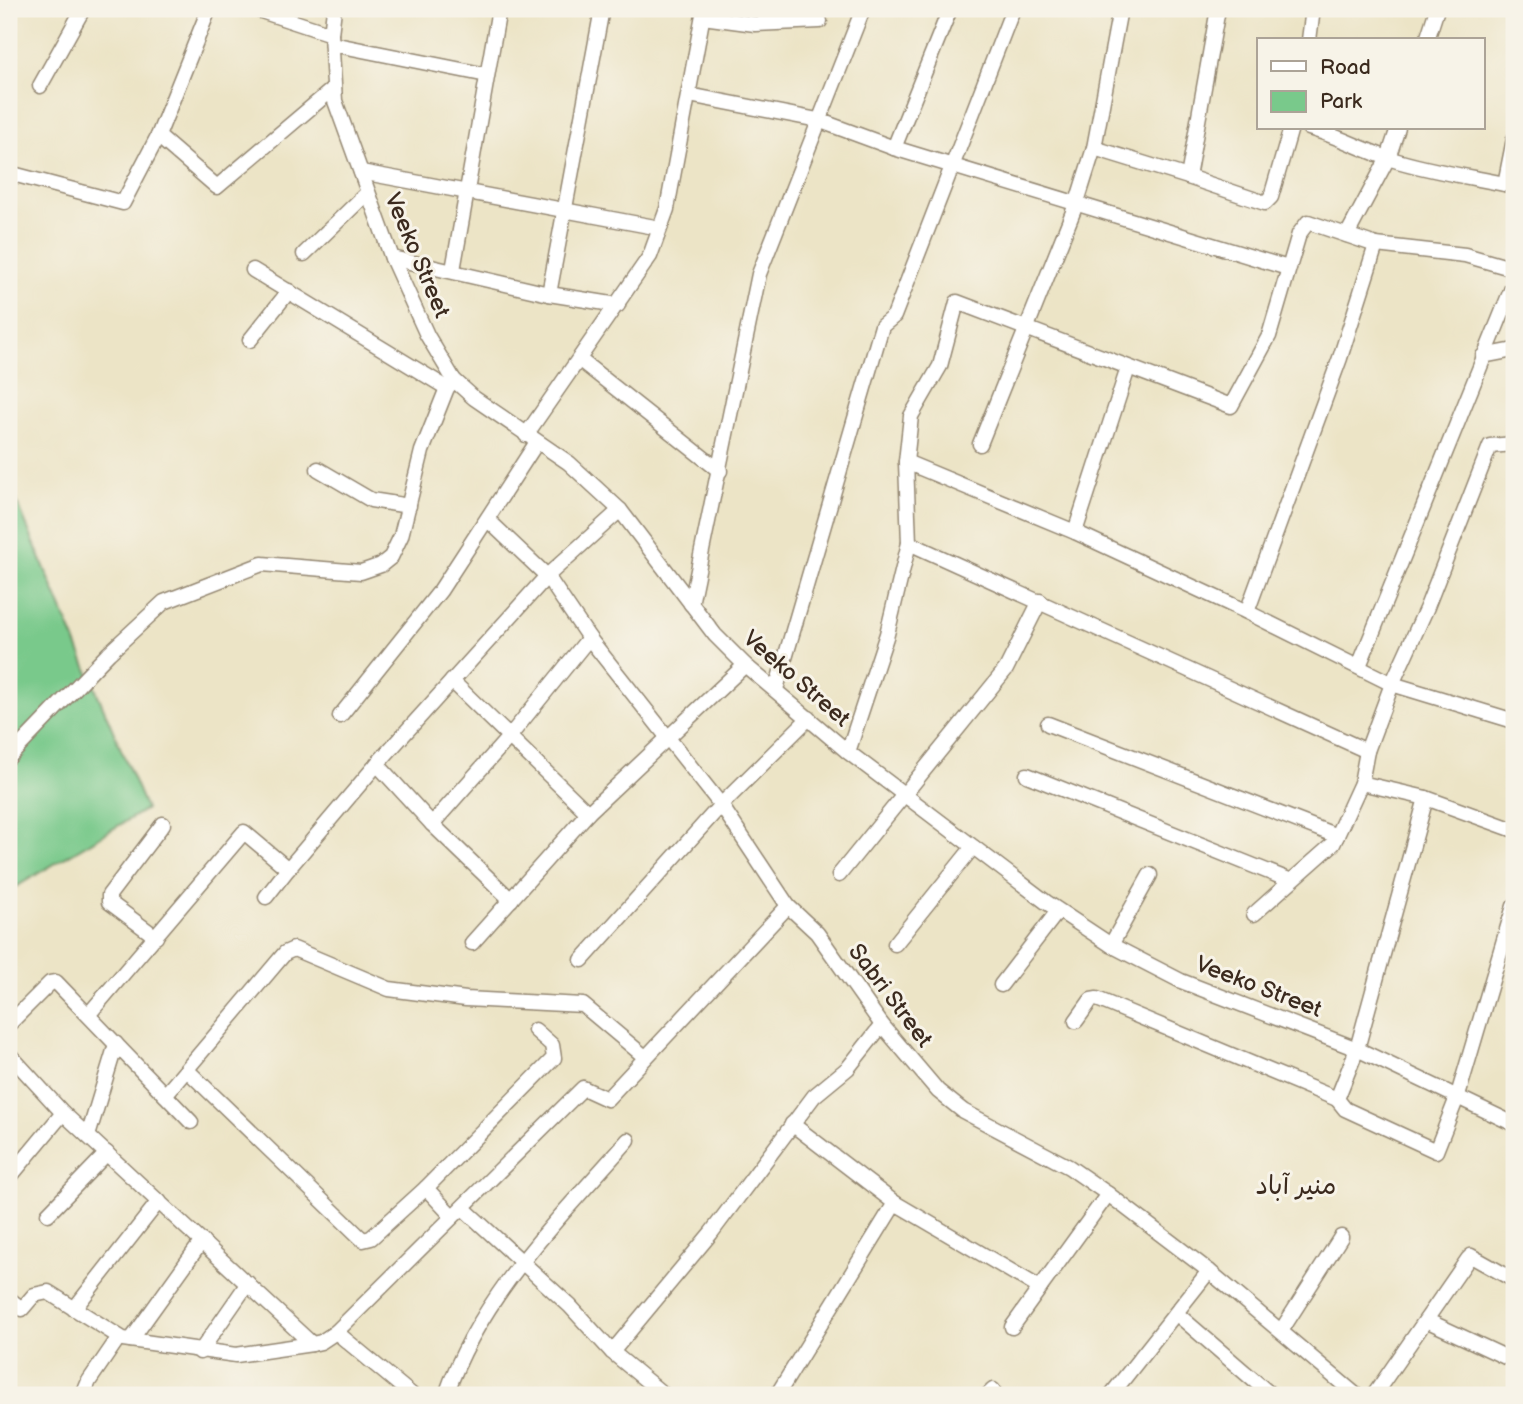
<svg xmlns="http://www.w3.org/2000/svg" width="1523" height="1404" font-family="'Balsamiq Sans','Playpen Sans Arabic',sans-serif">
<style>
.green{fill:#79c98b;stroke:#5a7a54;stroke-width:2}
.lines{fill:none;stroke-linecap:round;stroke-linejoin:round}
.street-casing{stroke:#948772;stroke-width:17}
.street{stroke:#fff;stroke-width:14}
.labels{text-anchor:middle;stroke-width:6;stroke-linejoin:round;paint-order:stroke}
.street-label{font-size:23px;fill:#3b2a1e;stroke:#f7f3e8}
.quarter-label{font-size:26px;fill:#3b2a1e;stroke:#f7f3e8}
</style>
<rect width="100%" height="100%" fill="#f7f3e8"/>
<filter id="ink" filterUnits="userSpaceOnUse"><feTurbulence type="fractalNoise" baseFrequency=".0143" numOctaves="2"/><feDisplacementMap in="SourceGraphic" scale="14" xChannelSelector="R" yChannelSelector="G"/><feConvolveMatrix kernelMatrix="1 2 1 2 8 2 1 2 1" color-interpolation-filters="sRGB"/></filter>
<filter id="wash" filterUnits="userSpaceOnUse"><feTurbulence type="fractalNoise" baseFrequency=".00686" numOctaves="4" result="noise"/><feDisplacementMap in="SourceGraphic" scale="28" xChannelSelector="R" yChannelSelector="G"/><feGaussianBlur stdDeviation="1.57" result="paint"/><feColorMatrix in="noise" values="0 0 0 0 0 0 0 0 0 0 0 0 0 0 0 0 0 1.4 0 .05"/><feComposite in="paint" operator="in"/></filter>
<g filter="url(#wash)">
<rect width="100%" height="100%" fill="#ece4c6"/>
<polygon class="green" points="13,493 146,809 9,891 9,495"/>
</g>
<g filter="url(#ink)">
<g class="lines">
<g class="street-casing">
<g id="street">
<polyline points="255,9 331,34"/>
<polyline points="334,9 331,34 335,101 392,258 427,335 454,380 474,398 569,463 620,510 715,635 745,665 848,752 1046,902 1111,945 1181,981 1357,1049 1514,1124"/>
<polyline points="950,9 894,148 1288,268"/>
<polyline points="703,17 755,24 820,21"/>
<polyline points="1309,40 1313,9"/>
<polyline points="1427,40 1437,9"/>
<polyline points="332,44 487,75"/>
<polyline points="40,86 83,9"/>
<polyline points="689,95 818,120 894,148"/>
<path d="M1309 128C1338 136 1363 150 1391 159 1432 172 1473 177 1514 186"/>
<polyline points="158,136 217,187 334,88"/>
<polyline points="1094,148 1188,177 1218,9"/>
<polyline points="361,172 660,228"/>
<polyline points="9,173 123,203 158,136 209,9"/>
<polyline points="1188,177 1265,203 1271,197 1291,128"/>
<polyline points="1505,184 1514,139"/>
<polyline points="1347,235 1388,158 1398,128"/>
<polyline points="304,254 367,193"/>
<polyline points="392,258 549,294 618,305"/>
<polyline points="253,270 447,388"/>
<polyline points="453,270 499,9"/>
<polyline points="549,294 602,9"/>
<polyline points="250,340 289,291"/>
<polyline points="1483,356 1514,350"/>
<polyline points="580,360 720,471"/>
<polyline points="526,435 650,256 667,209 704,9"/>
<polyline points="980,444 1077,202 1094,148 1120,9"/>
<polyline points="906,462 1075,532 1247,612 1392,684 1514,721"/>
<polyline points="318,469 371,500 409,506"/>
<polyline points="488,520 547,576 589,638 721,805 788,906 817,933 882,1025 938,1091 963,1111 1069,1167 1108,1194 1209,1271 1356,1395"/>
<polyline points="1075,532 1128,368"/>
<polyline points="909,543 1367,751"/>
<polyline points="691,604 759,274 863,9"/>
<polyline points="1247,612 1340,358 1376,245"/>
<polyline points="1359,666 1514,283"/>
<polyline points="452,681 588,813"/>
<polyline points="776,689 882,326 894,316 1013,9"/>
<polyline points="340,716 440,591 537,442"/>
<polyline points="1048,724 1337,836"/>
<polyline points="848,752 887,634 909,543 906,462 911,416 940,366 957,302 1231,406 1269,336 1299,234 1308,222 1376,245 1465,255 1514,269"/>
<polyline points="9,757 109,653 164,602 262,564 361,572 381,565 391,557 401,536 422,451 447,388 454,380"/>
<polyline points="377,764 432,824 511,900"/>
<polyline points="1027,775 1289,880"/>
<polyline points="1361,783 1426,798 1514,830"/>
<polyline points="1426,798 1357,1049 1337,1099 1345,1109 1436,1151 1458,1095 1514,906"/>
<polyline points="432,824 509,737 589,638"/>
<polyline points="839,875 1006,669 1040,601"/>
<polyline points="266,897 288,869"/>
<polyline points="1254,914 1333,844 1361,783 1367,751 1392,684 1427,607 1490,446 1514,444"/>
<polyline points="156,937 109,902 109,895 163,824"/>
<polyline points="472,943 588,813 745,665"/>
<polyline points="895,944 973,847"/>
<polyline points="1111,945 1150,875"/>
<polyline points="582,960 721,805 809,718"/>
<polyline points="1001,985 1058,911"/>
<polyline points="89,1014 244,832 288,869 377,764 547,576 620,510"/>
<polyline points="1076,1021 1091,1000 1097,999 1337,1099"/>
<polyline points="9,1024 50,983 56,982 191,1122"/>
<polyline points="9,1054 63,1113 312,1344 321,1342 336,1332 583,1088 607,1099 788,906"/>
<polyline points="187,1070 363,1240 371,1238 426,1188 554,1058 552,1045 535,1030"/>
<polyline points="165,1095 285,953 294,949 389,989 466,999 583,1005 645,1057"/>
<polyline points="88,1136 116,1044"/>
<polyline points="9,1178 63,1113"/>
<polyline points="426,1188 452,1216"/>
<polyline points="895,1203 1040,1288 1108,1194"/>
<polyline points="463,1208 570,1306 612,1352 664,1395"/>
<polyline points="48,1214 107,1153"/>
<polyline points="9,1299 22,1309 34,1295 48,1292 123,1339 236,1355 312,1344"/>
<polyline points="74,1309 159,1201"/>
<polyline points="1177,1314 1271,1395"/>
<polyline points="1426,1320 1514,1361"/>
<polyline points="1012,1327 1040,1288"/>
<polyline points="1281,1331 1341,1237"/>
<polyline points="336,1332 412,1395"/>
<polyline points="131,1340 202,1241"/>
<polyline points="200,1352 248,1283"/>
<polyline points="612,1352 711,1233 814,1096 848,1068 882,1025"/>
<polyline points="83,1395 89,1381 119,1337"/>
<path d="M446 1395C481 1294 559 1219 628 1140"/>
<polyline points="777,1395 895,1203 792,1124"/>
<polyline points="988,1395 993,1390"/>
<polyline points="1111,1395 1209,1271"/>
<polyline points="1374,1395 1468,1259 1471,1256 1514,1280"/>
</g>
</g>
<use href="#street" class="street"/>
</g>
</g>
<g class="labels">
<g class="street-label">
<text transform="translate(418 255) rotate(67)" y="8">Veeko Street</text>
<text transform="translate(797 678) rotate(41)" y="8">Veeko Street</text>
<text transform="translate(1259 986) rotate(21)" y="8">Veeko Street</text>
<text transform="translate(891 995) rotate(53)" y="8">Sabri Street</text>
</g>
<g class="quarter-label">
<text x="1296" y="1194">منیر آباد</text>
</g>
</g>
<rect width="1523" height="1404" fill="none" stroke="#f7f3e8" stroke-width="35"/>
<rect x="1257" y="38" width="228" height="91" fill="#f7f3e8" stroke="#aca397" stroke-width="2"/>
<rect x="1271" y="61" width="35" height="10" fill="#ffffff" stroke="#aca397" stroke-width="2"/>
<text x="1320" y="74" font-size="21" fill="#3b2a1e">Road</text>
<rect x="1271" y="91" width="35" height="21" fill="#79c98b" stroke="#aca397" stroke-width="2"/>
<text x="1320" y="108" font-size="21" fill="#3b2a1e">Park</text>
</svg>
